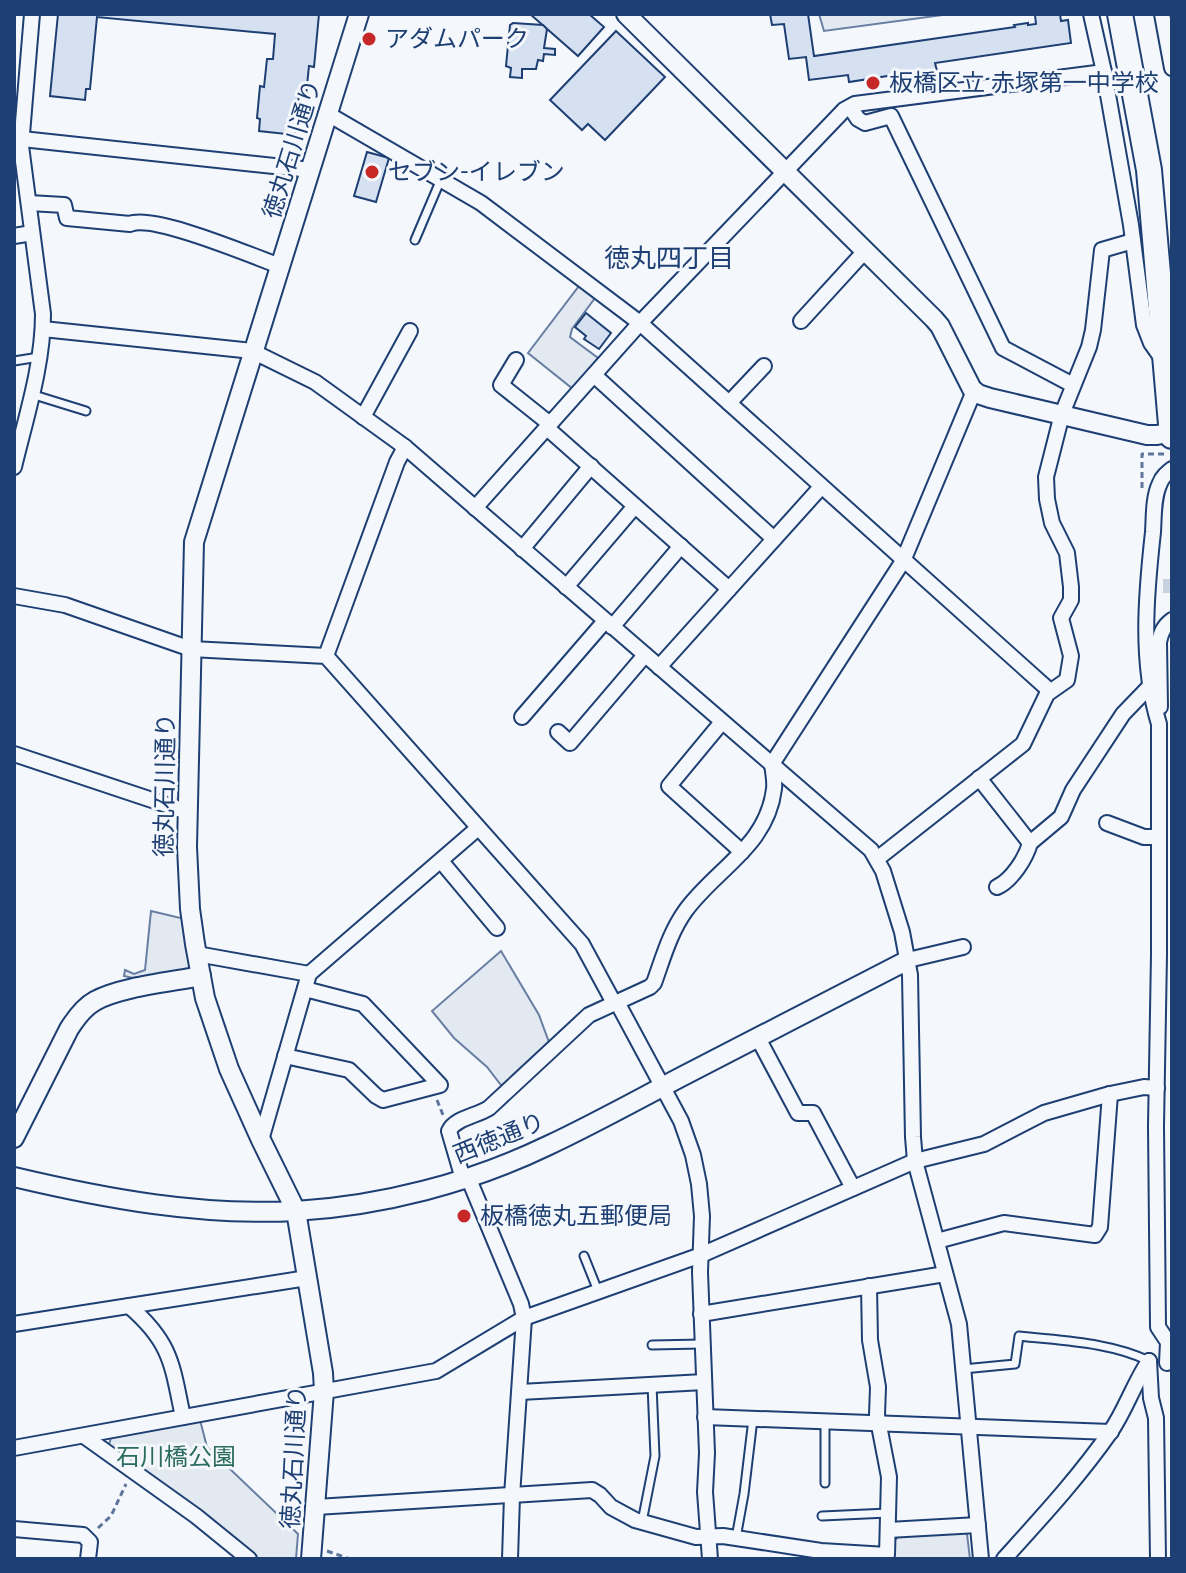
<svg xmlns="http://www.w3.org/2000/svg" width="1186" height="1573" font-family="'Fira Sans Condensed','Noto Sans JP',sans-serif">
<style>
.green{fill:#e3e9f0;stroke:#687fa3;stroke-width:2}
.building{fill:#d5e0f0;stroke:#1d3f73;stroke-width:2}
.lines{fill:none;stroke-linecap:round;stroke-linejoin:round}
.minor-tunnel{stroke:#c9d2e0;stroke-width:14;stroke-dasharray:14 7;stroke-linecap:butt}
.service-casing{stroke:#1d3f73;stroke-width:11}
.minor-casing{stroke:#1d3f73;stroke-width:18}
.tertiary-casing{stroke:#1d3f73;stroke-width:22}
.trunk-casing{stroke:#1d3f73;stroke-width:28}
.path{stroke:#5e769c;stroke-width:3;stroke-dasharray:6 4;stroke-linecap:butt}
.service{stroke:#f4f7fb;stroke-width:7}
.minor{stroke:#f4f7fb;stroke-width:14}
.tertiary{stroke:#f4f7fb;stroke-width:18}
.trunk{stroke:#f4f7fb;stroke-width:24}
.poi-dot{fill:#c62828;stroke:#f4f7fb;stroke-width:3}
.labels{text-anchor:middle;stroke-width:6;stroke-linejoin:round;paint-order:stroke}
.poi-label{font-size:24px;fill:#1d3f73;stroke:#f4f7fb;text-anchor:start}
.street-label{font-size:24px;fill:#1d3f73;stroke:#f4f7fb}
.park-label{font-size:24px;fill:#2c6c60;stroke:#f4f7fb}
.neighbourhood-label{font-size:26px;fill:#1d3f73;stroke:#f4f7fb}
</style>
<rect width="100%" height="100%" fill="#f4f7fb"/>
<g class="green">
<polygon points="819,14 950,14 824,31"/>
<polygon points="579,286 595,298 572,329 570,337 598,358 573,389 528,353"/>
<polygon points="151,911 185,919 192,969 133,978 124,976 125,970 134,974 145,970"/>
<polygon points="501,951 539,1015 550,1045 504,1089 487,1067 454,1038 432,1011"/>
<polygon points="200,1420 207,1447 298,1534 296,1559 259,1559 201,1512 108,1447 111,1438"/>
<polygon points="963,1531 967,1534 970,1559 891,1559 892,1543 899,1536"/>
</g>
<g class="building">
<polygon points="58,14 319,14 314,67 309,66 306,95 299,94 295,135 259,131 260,119 257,118 260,86 264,87 267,59 273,59 275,34 97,17 90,89 86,89 85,100 50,96"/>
<polygon points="530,14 589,14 604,27 578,56"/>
<polygon points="770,14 808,14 814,56 1015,27 1014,25 1028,23 1028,25 1036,24 1035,15 1038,14 1060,14 1061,21 1068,20 1071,43 935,63 937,71 894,77 894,75 849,82 848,75 809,80 806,57 789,59 784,24 772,25"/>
<polygon points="513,23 543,25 547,29 544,48 555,49 555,55 544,54 543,61 538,60 536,69 522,69 522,78 510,77 511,68 506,66 510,25"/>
<polygon points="616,31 665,77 605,140 588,124 582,130 550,100"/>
<polygon points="367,152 389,158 376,202 354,196"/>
<polygon points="586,313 611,333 599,349 584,339 586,336 575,327"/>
</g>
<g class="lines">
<polyline class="minor-tunnel" points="1163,586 1172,586"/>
<g class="service-casing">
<g id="service">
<polyline points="415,240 441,179"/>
<polyline points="14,361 39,357"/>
<polyline points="31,394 86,411"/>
<polyline points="584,1256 598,1291"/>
<polyline points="652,1345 702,1344"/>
<path d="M963 1369 1015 1364 1019 1336C1062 1341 1110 1342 1149 1361"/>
<polyline points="825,1421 825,1483"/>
<polyline points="822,1516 888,1513"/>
<polyline points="642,1522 655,1456 652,1385"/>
<polyline points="736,1538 744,1494 753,1419"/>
</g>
</g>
<g class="minor-casing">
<g id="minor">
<polyline points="1091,14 1104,72 1131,225 1144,325 1151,343 1163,360"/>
<polyline points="1162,14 1172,68"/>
<polyline points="850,107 858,119 865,123 891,116 1003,348 1073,385"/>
<polyline points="328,114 481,203 640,323 1050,691"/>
<polyline points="22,139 311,170"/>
<path d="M29 203 64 205 67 218 130 224C154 214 252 256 280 266"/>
<polyline points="14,236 32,233"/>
<polyline points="801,321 865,251"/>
<polyline points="43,329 243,350 254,352 315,382 405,447 871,850 883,871 902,932 910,975 913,1137 915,1161 959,1324 981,1559"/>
<polyline points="516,360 501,385 550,424"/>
<polyline points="594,375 774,539"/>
<polyline points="729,403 764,366"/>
<polyline points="363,417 410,331"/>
<polyline points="547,428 729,589"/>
<path d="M14 467C26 417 43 365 43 314L21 146 32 14"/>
<polyline points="475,508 640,323 844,110 855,104 1104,72"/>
<polyline points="522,549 591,466"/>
<polyline points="566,587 635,506"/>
<polyline points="14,596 65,605 191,649 326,656 582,944 614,1003"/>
<polyline points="612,627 681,546"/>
<polyline points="326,656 397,462 405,447"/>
<polyline points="659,667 821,487"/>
<path d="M1160 707 1159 642C1161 632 1164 626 1172 620"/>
<polyline points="522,717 605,621"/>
<polyline points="722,722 669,786 742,852"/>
<polyline points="558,732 570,743 645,655"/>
<polyline points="14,754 188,812"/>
<polyline points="979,778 1030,843 1061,817 1073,790 1123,714 1150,686"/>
<polyline points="1107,823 1144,837 1158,837"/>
<polyline points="877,859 1023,744 1047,694 1067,680 1071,656 1061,618 1071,600 1071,587 1067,553 1052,523 1047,499 1046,477 1062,414 1089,347 1093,330 1102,250 1133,241"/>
<polyline points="441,861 497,928"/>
<path d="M997 887C1012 880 1026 858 1030 843"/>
<polyline points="197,954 309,974"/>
<polyline points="908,960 963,947"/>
<polyline points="617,1002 681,1121 693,1155 699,1184 702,1216 700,1272 707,1453 705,1492 710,1559"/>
<polyline points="758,1038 798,1113 813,1113 853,1188"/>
<polyline points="285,1056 349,1070 376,1096 383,1100 440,1085 363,1004 305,989"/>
<polyline points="261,1140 309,974 478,828"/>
<polyline points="468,1177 521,1304 524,1318 512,1496 510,1559"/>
<path d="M463 1179 449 1131C455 1118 477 1116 489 1108L589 1015 650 987 654 983C663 958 670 932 686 910 717 868 767 846 774 789 775 781 773 772 772 764L903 561 974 391"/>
<polyline points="937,1241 1004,1223 1095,1235 1100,1227 1110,1094"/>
<path d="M129 1306C172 1343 172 1365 183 1417"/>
<polyline points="701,1314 945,1274"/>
<polyline points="14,1324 307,1278"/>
<polyline points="1149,1361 1151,1398 1156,1418 1158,1559"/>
<path d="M1167 1363 1168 1342 1158 1327 1156 1126 1159 955V724C1140 662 1146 595 1153 532 1154 517 1153 497 1160 483 1162 477 1167 473 1172 469"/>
<polyline points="520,1392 704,1382"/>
<polyline points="705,1417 1111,1432"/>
<polyline points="84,1436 196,1516 249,1559"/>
<polyline points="14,1448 436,1371 524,1318 701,1255 915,1161 984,1144 1044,1113 1110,1094 1144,1087 1157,1088"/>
<polyline points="316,1507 592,1490 600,1495 611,1507 635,1520 696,1537 723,1536 821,1551 887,1555 889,1477 877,1415 878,1387 870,1340 869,1286"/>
<polyline points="14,1529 83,1535 90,1542 88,1559"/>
<polyline points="888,1530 978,1525"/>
<path d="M1004 1559C1041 1518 1079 1477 1111 1431 1126 1409 1134 1383 1149 1361"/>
</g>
</g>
<g class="tertiary-casing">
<g id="tertiary">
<polyline points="626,14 934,319 940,326 972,389 978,394 990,398 1147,435 1157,435 1172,432"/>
<path d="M14 1138 69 1029C76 1018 84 1007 95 1001 120 987 171 982 201 976"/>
<path d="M14 1177C107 1199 200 1216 296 1211 381 1206 470 1183 547 1146 592 1125 637 1100 681 1077 757 1038 832 999 908 960"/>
<polyline points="311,1559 324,1391 323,1373 296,1211 261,1140 229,1069 205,998 195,944 190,909 187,847 194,542 359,14"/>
</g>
</g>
<g class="trunk-casing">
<polyline id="trunk" points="1120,14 1149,170 1172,436"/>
</g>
<g class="path">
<polyline points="1142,488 1142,454 1164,454"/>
<polyline points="437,1100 443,1115"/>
<polyline points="98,1528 111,1516 126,1484"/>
<polyline points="327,1551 350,1559"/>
</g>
<use href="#service" class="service"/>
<use href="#minor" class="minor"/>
<use href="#tertiary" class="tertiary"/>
<use href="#trunk" class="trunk"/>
</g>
<g class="poi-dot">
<circle cx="369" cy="39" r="8"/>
<circle cx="873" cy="83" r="8"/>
<circle cx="372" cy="172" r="8"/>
<circle cx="464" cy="1216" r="8"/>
</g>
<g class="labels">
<g class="poi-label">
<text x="385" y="47">アダムパーク</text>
<text x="889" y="91">板橋区立 赤塚第一中学校</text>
<text x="388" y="180">セブン-イレブン</text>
<text x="480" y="1224">板橋徳丸五郵便局</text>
</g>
<g class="street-label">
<text transform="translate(292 149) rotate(-73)" y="8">徳丸石川通り</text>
<text transform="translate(165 785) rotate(-89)" y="8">徳丸石川通り</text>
<text transform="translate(499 1138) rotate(-22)" y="8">西徳通り</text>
<text transform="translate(294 1457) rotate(-87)" y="8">徳丸石川通り</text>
</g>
<g class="park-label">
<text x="176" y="1465">石川橋公園</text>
</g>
<g class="neighbourhood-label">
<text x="669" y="267">徳丸四丁目</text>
</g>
</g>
<rect width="1186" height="1573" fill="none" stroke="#1d3f73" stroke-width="32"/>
</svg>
